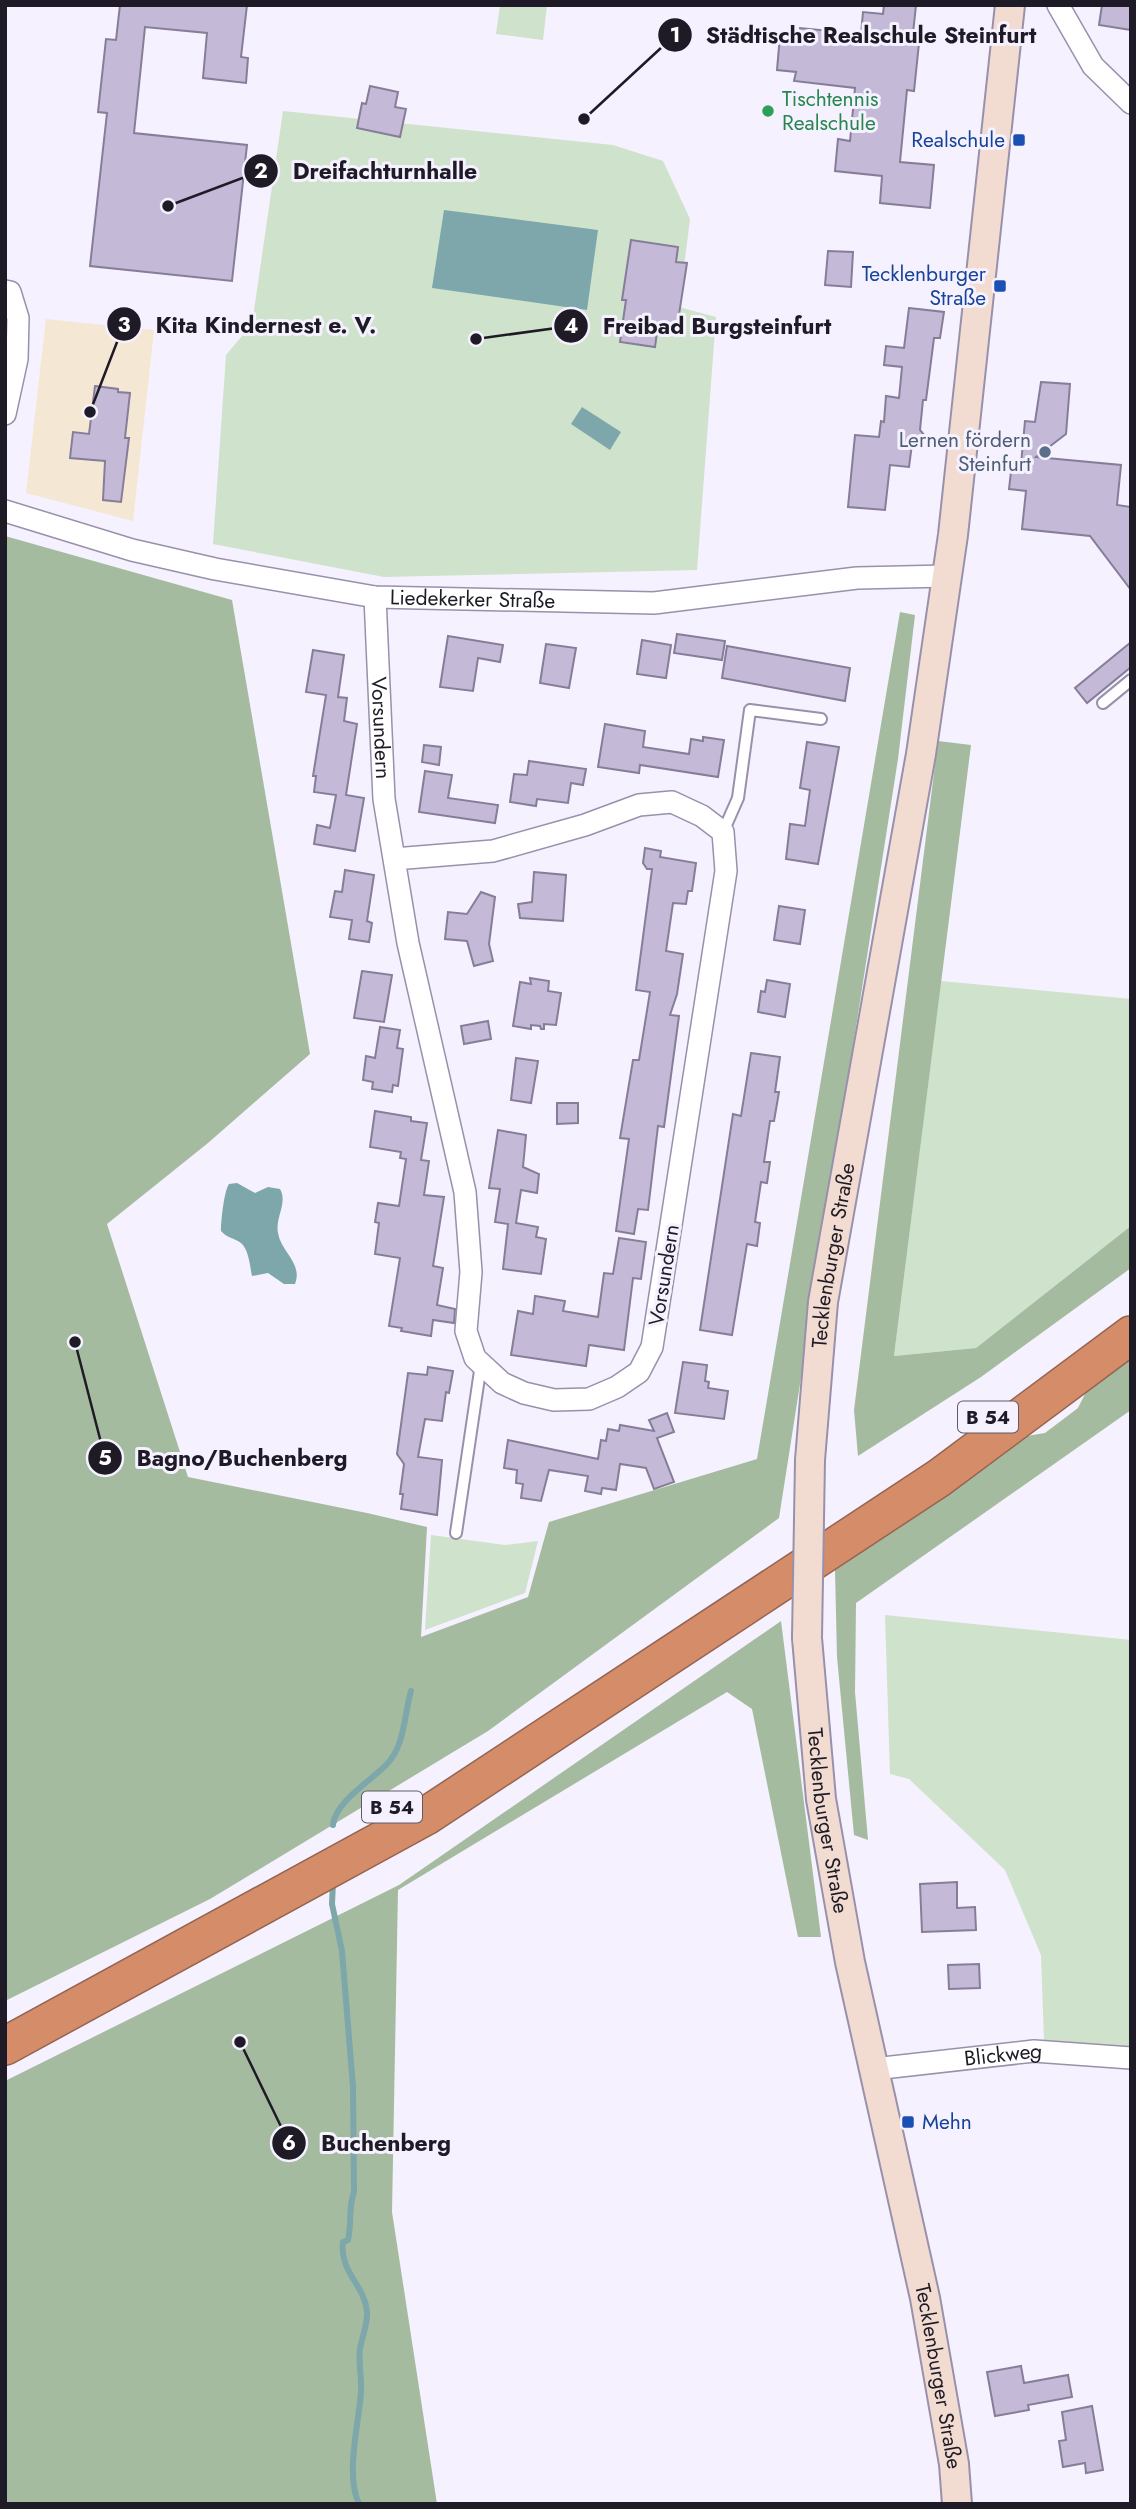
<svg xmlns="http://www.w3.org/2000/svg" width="1136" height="2509" font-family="Jost,sans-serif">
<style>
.education{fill:#f4e8d4}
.green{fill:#cfe2cb}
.forest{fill:#a4bba0}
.water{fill:#7da7ab}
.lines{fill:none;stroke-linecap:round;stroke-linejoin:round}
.stream{stroke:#7da7ab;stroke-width:6}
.building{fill:#c4bad8;stroke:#867d98;stroke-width:2}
.lane-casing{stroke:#9990ac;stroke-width:14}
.street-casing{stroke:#9990ac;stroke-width:24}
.secondary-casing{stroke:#9990ac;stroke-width:32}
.highway-casing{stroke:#956451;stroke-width:40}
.lane{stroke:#fff;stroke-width:10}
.street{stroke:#fff;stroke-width:21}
.secondary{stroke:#f2dcd2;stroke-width:28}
.highway{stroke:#d58c68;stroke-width:37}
.secondary-bridge-casing{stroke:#9990ac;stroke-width:32;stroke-linecap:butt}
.secondary-bridge{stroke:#f2dcd2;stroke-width:28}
.leisure-dot{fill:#2e9e5b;stroke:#f5f1fe;stroke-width:2.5}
.transit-dot{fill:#1a4fb4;stroke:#f5f1fe;stroke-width:2.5}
.service-dot{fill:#5c6f8a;stroke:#f5f1fe;stroke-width:2.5}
.labels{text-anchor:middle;stroke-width:6;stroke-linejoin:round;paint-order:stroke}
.shield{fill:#f5f1fe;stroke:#5f5b67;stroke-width:2}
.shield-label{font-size:19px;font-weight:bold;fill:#1f1b26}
.leisure-label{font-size:21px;fill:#27864d;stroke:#f5f1fe;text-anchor:start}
.transit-label{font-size:21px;fill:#164399;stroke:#f5f1fe;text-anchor:end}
.service-label{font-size:21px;fill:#4e5e75;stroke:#f5f1fe;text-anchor:end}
.street-label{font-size:21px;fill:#1f1b26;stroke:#f5f1fe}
.leader{fill:none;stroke:#1f1b26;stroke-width:2.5}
.callout-dot{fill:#1f1b26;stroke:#f5f1fe;stroke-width:2.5}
.mark-label{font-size:21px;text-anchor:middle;font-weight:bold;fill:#fff}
.callout-label{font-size:23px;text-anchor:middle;font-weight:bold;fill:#1f1b26;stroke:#f5f1fe;stroke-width:6;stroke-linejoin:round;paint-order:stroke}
</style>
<rect width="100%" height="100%" fill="#f5f1fe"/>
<polygon class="education" points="46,319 154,330 133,521 26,493"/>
<g class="green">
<polygon points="500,5 547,5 543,40 496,34"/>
<polygon points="283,111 613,145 663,161 690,219 679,307 716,317 697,570 384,577 213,544 226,355 252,324"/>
<polygon points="941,981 1131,999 1131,1245 1099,1251 976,1348 894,1356"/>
<polygon points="431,1535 505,1545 538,1541 525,1593 425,1630"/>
<polygon points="885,1615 1131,1640 1131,2047 1044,2040 1041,1955 1005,1870 909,1779 890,1774"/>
</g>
<g class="forest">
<polygon points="5,536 232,600 310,1054 208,1143 107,1224 188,1477 367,1513 427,1527 421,1637 528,1597 549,1522 757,1459 900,612 915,615 898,759 779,1518 488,1731 210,1899 5,2001"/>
<polygon points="938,741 971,745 894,1356 976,1348 1131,1226 1131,1268 981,1377 858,1456 854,1410"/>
<polygon points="1131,1358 1131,1410 856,1603 855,1692 868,1840 854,1835 837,1657 835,1570 1021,1437 1045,1433 1078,1408 1088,1388"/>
<polygon points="781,1621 821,1937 798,1937 752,1709 727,1692 398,1890 392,2212 437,2504 5,2504 5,2081 399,1885"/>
</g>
<g class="water">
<polygon points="444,210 598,230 587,310 432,288"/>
<polygon points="582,407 621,432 610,450 571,424"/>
<path d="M237 1183 255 1193 268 1187 280 1189C288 1203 275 1217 278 1233 281 1252 303 1263 295 1284H284L268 1273 252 1276C250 1267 249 1250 241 1243 234 1238 227 1238 221 1231 221 1221 224 1191 229 1184Z"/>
</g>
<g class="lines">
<g class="stream">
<path d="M333 1825C335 1802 372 1780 387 1764 405 1745 404 1715 411 1691"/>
<path d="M333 1882 332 1904 342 1951 353 2087 354 2192C348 2208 352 2223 348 2240L343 2242C339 2272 365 2285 367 2312 368 2323 362 2337 360 2349 358 2363 362 2377 361 2392 359 2423 345 2475 359 2504"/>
</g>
</g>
<g class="building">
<polygon points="120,5 247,5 241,57 248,58 246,83 203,78 207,33 145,27 134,133 247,145 232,281 90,266 107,113 98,112 106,39 116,40"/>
<polygon points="884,5 916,5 912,43 919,43 914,91 907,90 900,162 934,165 930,208 880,203 882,176 835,171 838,139 850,141 855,88 794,81 796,72 777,70 780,35 799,37 800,28 861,34 863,12 883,14"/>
<polygon points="1102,5 1131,5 1131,30 1099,25"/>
<polygon points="370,86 398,92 395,107 406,109 400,137 357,128 362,103 366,104"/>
<polygon points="631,240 678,247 676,262 687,263 676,334 657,332 655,347 620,342 626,300 622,300"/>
<polygon points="828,251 853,252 851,287 825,285"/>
<polygon points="909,308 944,312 940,338 934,338 926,400 923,400 920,430 925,436 919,440 918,445 912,444 909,467 890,465 885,510 848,507 855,435 879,437 881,421 884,422 886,396 899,398 902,367 884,365 886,346 904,348"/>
<polygon points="1041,382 1070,384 1066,434 1036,457 1121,465 1117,505 1131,507 1131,590 1090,536 1022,529 1026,491 1009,489 1012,463 1021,464 1025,421 1035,422"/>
<polygon points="95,386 118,389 118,392 130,393 125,438 129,438 121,502 103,500 105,461 70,458 73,432 89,434"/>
<polygon points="677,634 725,641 722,660 674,653"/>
<polygon points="448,636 503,645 500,662 478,658 473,691 440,687"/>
<polygon points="642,640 671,645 666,678 637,674"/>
<polygon points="1131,642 1131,667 1087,703 1075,688"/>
<polygon points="546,644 576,648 569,688 540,683"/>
<polygon points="727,646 850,668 845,701 722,678"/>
<polygon points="313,650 344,655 338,697 347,698 344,721 357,724 346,795 364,798 355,851 314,844 317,825 330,828 336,795 314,792 316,776 313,776 326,695 306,692"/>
<polygon points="605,724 645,731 643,747 689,754 691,739 703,741 703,737 724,740 718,777 640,765 639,773 598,767"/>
<polygon points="807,742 839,747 818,864 786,859 790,824 805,826 810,790 800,788"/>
<polygon points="424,745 441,747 439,765 422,762"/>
<polygon points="529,761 586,769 583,785 571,783 568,803 537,799 536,806 510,802 514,774 527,775"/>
<polygon points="425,771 452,775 448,798 498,805 495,823 419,812"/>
<polygon points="645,848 661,851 660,857 696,863 692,891 688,891 686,904 673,903 666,951 683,954 677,994 670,1015 679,1016 664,1127 658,1126 648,1210 638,1209 634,1234 616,1231 629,1139 620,1138 633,1060 639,1060 650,992 636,990 652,869 647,869 643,863"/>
<polygon points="345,870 374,875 367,921 372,923 369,942 349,939 352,920 330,917 335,891 342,892"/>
<polygon points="534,872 566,875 563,921 520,918 518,904 532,902"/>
<polygon points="481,892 495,897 489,944 493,961 474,966 467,941 445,939 448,912 467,914"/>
<polygon points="779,906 805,910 800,944 774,940"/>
<polygon points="362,971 392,975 384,1022 354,1018"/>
<polygon points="530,978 549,981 548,991 561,993 556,1025 544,1024 544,1029 541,1029 540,1026 531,1025 531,1029 513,1026 520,982 531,984"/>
<polygon points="767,980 790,984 785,1017 758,1012 761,991 765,992"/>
<polygon points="488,1021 491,1039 464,1044 461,1026"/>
<polygon points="380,1027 400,1030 397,1048 403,1049 398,1086 393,1085 392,1092 372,1089 373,1082 363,1080 366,1056 375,1058"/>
<polygon points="751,1053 780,1057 775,1092 779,1092 774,1121 770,1121 764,1162 770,1162 767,1183 761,1182 755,1222 760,1223 757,1246 747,1244 732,1335 700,1330 733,1114 741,1116"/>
<polygon points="516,1058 538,1061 531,1103 511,1100"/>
<polygon points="557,1103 578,1103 578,1123 557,1124"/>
<polygon points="375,1111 411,1117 411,1121 427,1123 421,1160 429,1161 424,1195 444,1197 433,1266 443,1268 437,1305 455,1309 454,1323 433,1320 431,1336 401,1331 402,1328 389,1326 400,1258 375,1254 379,1223 375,1222 378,1203 399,1206 406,1159 400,1158 401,1152 370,1147"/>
<polygon points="498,1130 526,1135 523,1167 539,1174 537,1193 521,1190 516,1223 538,1227 536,1237 546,1239 541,1274 503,1269 508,1224 495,1222 500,1189 489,1188"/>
<polygon points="619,1238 646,1242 641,1279 633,1278 624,1350 589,1345 586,1366 511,1355 518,1311 533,1314 535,1296 565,1301 563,1311 598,1317 604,1273 613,1274"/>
<polygon points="683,1362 707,1365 705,1381 709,1382 708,1388 728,1391 724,1419 675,1413"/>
<polygon points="428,1367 453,1371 449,1393 446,1392 442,1421 425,1419 418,1457 442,1460 437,1515 401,1509 403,1494 400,1494 404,1464 397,1454 408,1373 427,1375"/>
<polygon points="667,1413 674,1432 657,1438 674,1482 654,1489 646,1468 620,1464 616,1490 602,1488 601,1494 585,1491 588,1476 549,1470 541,1501 521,1498 523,1484 516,1483 517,1470 504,1468 508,1440 598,1459 601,1440 606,1441 608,1429 619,1431 620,1425 654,1431 649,1420"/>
<polygon points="957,1882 957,1908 975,1907 976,1930 922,1932 920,1884"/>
<polygon points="979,1964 980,1988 949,1989 948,1965"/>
<polygon points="1021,2366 1024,2383 1068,2375 1072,2397 1028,2405 1029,2410 995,2416 987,2372"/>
<polygon points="1092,2406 1103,2470 1086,2473 1085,2463 1063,2467 1059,2441 1066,2440 1062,2412"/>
</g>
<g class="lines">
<g class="lane-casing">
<g id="lane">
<polyline points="1103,703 1131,680"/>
<polyline points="723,832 738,798 750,710 821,719"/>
<polyline points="456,1533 481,1364"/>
</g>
</g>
<g class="street-casing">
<g id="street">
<polyline points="1058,5 1093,66 1131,103"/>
<polyline points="5,291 10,292 18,318 17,359 5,414"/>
<path id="s1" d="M5 511 132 550 215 569 375 597 654 603 857 578 947 576"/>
<path id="s2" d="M375 597 384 799 394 859 493 851 585 825 639 805 672 802 702 816 723 832 726 871 652 1347 639 1372 617 1387 589 1399 554 1400 524 1393 502 1383 475 1358 466 1331 471 1272 465 1192 408 943 394 859"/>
<path id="s3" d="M874 2069 1034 2051 1131 2058"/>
</g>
</g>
<g class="secondary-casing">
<g id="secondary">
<path id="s4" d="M810 1460 823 1302 921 754 953 535 1010 5"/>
<path id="s5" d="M807 1638 821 1799 850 1962 925 2298 954 2464 957 2504"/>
</g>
</g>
<g class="highway-casing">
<polyline id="highway" points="5,2046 426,1816 939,1478 1131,1335"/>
</g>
<use href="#lane" class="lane"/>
<use href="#street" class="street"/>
<use href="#secondary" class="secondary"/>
<use href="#highway" class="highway"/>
<g class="secondary-bridge-casing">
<polyline id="secondary-bridge" points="807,1638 810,1460"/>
</g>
<use href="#secondary-bridge" class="secondary-bridge"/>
</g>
<circle class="leisure-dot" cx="768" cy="111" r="7"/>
<g class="transit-dot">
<rect x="1012" y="133" width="14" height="14" rx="3.5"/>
<rect x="993" y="279" width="14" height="14" rx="3.5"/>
<rect x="901" y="2115" width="14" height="14" rx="3.5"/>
</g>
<circle class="service-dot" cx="1045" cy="452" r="7"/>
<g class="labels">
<g class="shield">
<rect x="958" y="1401.5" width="60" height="31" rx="5"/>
<rect x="362" y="1791.5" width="60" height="31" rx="5"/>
</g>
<g class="shield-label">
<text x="988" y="1424">B 54</text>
<text x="392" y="1814">B 54</text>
</g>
<g class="leisure-label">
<text x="782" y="106">Tischtennis<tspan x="782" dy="24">Realschule</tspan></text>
</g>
<g class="transit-label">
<text x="1005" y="147">Realschule</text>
<text x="986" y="281">Tecklenburger<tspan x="986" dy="24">Straße</tspan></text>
<text x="922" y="2129" text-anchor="start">Mehn</text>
</g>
<g class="service-label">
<text x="1031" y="447">Lernen fördern<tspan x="1031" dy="24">Steinfurt</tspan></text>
</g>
<g class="street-label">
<text dy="7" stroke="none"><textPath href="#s1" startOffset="478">Liedekerker Straße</textPath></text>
<text dy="7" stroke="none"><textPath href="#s2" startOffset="131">Vorsundern</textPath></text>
<text dy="7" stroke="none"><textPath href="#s4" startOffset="206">Tecklenburger Straße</textPath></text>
<text transform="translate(664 1275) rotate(-81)" y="7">Vorsundern</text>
<text dy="7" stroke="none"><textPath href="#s5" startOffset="184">Tecklenburger Straße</textPath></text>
<text dy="7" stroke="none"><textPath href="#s3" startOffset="130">Blickweg</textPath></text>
<text dy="7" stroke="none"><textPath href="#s5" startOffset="751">Tecklenburger Straße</textPath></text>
</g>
</g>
<path class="leader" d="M584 119L675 35M168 206L261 171M90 412L124 324M476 339L571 326M75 1342L105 1458M240 2042L289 2143"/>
<g class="callout-dot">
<circle cx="584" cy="119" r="7"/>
<circle cx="168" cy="206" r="7"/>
<circle cx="90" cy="412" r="7"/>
<circle cx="476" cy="339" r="7"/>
<circle cx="75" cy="1342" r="7"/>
<circle cx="240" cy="2042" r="7"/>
<circle cx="675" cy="35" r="18"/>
<circle cx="261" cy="171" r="18"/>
<circle cx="124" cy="324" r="18"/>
<circle cx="571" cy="326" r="18"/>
<circle cx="105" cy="1458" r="18"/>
<circle cx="289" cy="2143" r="18"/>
</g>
<g class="mark-label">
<text x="675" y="42">1</text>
<text x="261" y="178">2</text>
<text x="124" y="332">3</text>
<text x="571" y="333">4</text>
<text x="105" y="1465">5</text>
<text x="289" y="2150">6</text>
</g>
<g class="callout-label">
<text x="871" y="43">Städtische Realschule Steinfurt</text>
<text x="385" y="179">Dreifachturnhalle</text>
<text x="266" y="333">Kita Kindernest e. V.</text>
<text x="717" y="334">Freibad Burgsteinfurt</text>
<text x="242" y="1466">Bagno/Buchenberg</text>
<text x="386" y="2151">Buchenberg</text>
</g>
<rect width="1136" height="2509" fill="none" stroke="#1f1b26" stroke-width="14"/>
</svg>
